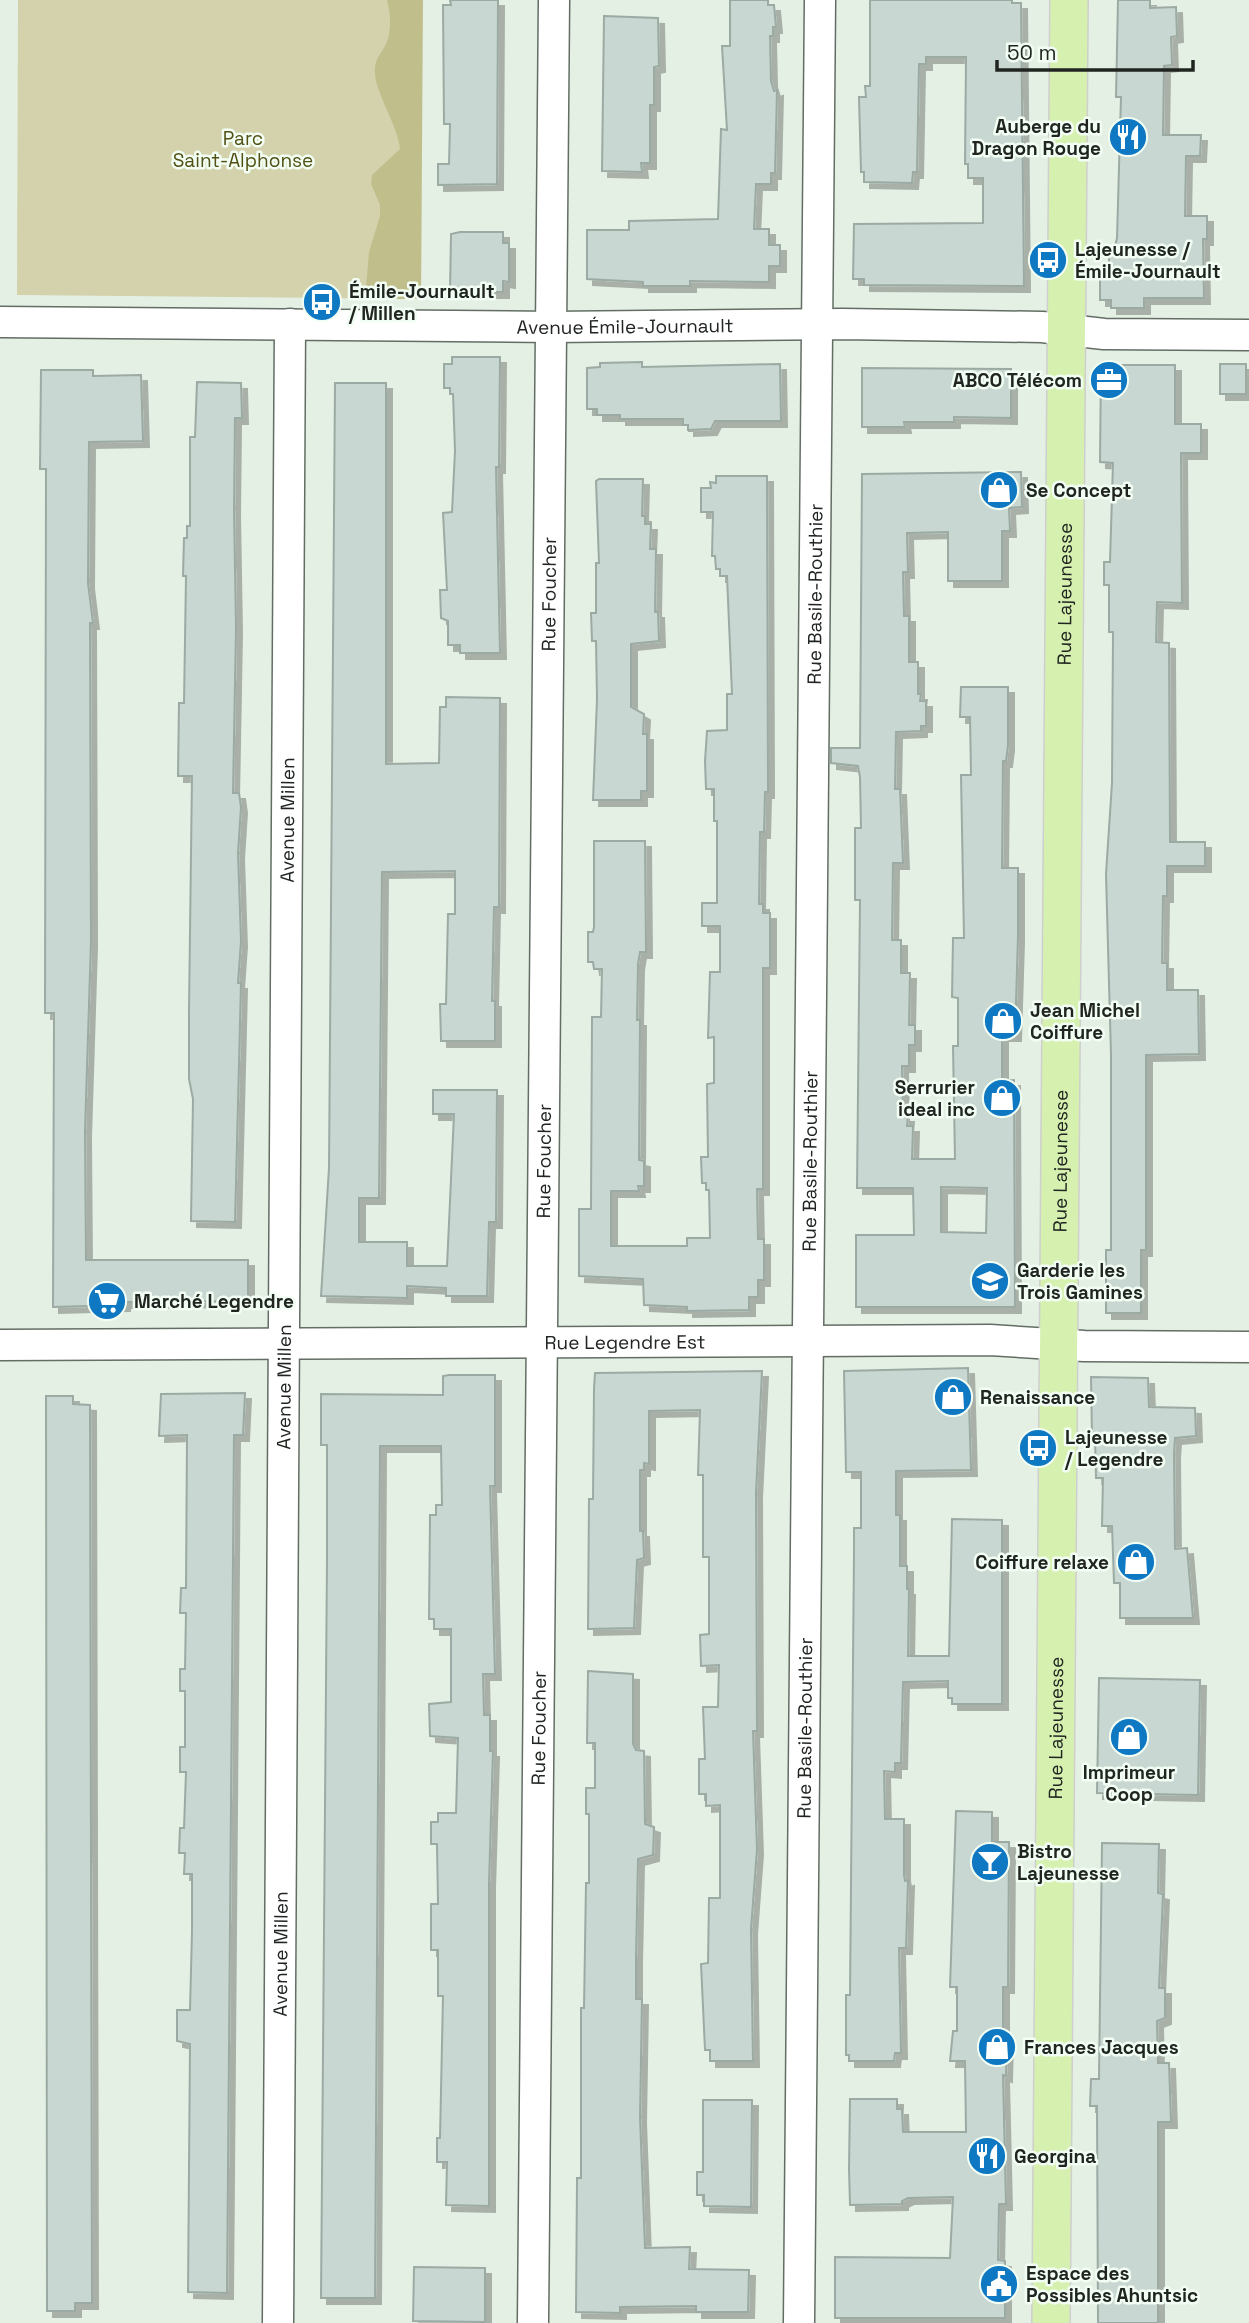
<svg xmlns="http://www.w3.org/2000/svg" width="1249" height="2323" font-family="'Space Grotesk',sans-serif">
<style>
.green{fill:#d3d2ad}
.forest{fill:#c0bf8c}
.building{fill:#c8d7d1;stroke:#9caaa4;stroke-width:2;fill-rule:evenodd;filter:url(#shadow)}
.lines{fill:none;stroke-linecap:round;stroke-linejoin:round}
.minor-casing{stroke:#636d64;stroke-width:33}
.major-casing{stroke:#cecfce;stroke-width:40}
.minor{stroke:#fff;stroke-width:30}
.major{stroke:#d6f0b0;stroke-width:37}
.labels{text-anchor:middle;stroke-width:5;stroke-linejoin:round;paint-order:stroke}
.poi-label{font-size:19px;font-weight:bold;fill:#202521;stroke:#f2fef3;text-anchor:start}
.park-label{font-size:19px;fill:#525014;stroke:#f2fef3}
.street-label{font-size:19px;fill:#202521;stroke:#f2fef3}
</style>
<defs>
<filter id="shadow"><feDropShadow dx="6" dy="6" stdDeviation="0" flood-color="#0004"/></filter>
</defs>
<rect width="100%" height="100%" fill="#e5f0e5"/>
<polygon class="green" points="18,0 422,0 421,299 17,295"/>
<path class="forest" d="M387 0H423L421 299H365L369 252 380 216V205L371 184 372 175 400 149C398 124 372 89 375 67 376 59 380 54 384 48 392 34 391 15 387 0Z"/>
<g class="building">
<polygon points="450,0 498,0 497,184 438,185 438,164 449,164 450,124 444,124 443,5 451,5"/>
<polygon points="730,0 768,0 768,5 774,5 776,27 773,27 773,36 770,36 771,81 774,91 777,90 775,173 771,173 771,184 756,184 754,229 769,229 769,245 780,245 780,266 769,266 769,282 690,281 690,286 643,286 643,282 587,279 587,230 629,230 629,221 718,219 721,129 727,130 722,46 730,46"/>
<polygon points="870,0 1012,0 1012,3 1021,3 1024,286 864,285 864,279 853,279 854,224 983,223 983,178 968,178 968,164 965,164 966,57 926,57 926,64 919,64 917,172 913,172 912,183 864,182 864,172 861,172 859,97 866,97 865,86 870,86"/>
<polygon points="1118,0 1150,0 1150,8 1176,7 1177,36 1171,37 1172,65 1164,66 1163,135 1201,135 1200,156 1186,156 1185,216 1207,216 1207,239 1203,239 1204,298 1144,298 1144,308 1111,308 1111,300 1100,300 1100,276 1109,276 1109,249 1114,250 1117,238 1121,97 1116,97"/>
<polygon points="604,16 658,18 659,66 654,67 654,105 650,105 650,163 641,163 642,172 602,171"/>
<polygon points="460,232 503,232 503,243 509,243 509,282 503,281 503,292 450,292 451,234"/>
<polygon points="452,357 500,357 499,467 496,467 500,653 460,653 460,645 448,645 448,621 441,618 440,590 447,590 443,513 452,512 455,451 453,394 450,394 450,388 444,388 444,364 452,364"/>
<polygon points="642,362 642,367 780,364 781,421 715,421 711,429 688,430 688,425 683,425 683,419 620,419 620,415 597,415 597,409 587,409 587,368 600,367 600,363"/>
<rect x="1220" y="364" width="26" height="30"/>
<polygon points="1101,365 1175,365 1175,424 1201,424 1201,453 1181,453 1182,603 1157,602 1156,642 1169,643 1170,842 1205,842 1205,866 1167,866 1167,896 1163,896 1162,963 1167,963 1167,990 1198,990 1199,1054 1146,1055 1146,1250 1141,1250 1141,1313 1106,1313 1106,1250 1111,1250 1111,1055 1106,874 1112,783 1113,632 1109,632 1109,585 1104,585 1104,562 1110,562 1113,463 1100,462"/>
<polygon points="862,368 1011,369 1011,418 954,417 954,422 904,422 905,427 862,427"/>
<polygon points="41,370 93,370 93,376 141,375 143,441 89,442 88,583 93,623 90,623 91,941 85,1131 86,1260 248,1260 248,1301 124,1302 124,1305 53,1307 54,1013 45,1013 46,469 40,469"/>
<polygon points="197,382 241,383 242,418 235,418 234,509 236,627 233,793 239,793 241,807 238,853 241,941 238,983 241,983 235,1222 191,1221 193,1099 189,1079 189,1010 192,776 178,776 179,703 184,703 186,576 183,576 184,538 187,538 187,526 190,526 190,437 195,437"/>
<polygon points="335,383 386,383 386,764 439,763 440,707 446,707 446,697 500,698 499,907 494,907 492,1001 495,1001 495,1041 441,1041 440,1004 446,1004 448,914 455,914 455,871 382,872 379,1198 359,1198 359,1242 407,1242 407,1266 447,1266 454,1114 433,1114 433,1090 497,1090 496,1222 489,1222 487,1296 446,1296 446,1288 407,1286 407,1298 321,1296 329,1168"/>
<path d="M1021 472 1022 507 1009 508 1010 531H1002V581H948V532L907 533 908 572H903L904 616H909V662H918V694H921L920 701H926V726H921V731L896 732 895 789H900L903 863H893L892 940H901V973H910L909 1025H915V1045H909V1066H902L903 1116H908L907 1126H913L912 1159H955L953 1046H958V998L952 997 953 938H964L961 775H971L970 717H960L961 687H1008V745L1006 761H1003L1002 868H1018V936L1015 1035H1002V1081L1014 1080 1015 1307H856V1235H914L913 1188H857L860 900H855V828H861L860 777 858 766 831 763V748H860L862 474ZM941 1187 987 1188 986 1233 941 1232Z"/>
<polygon points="716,476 767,476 768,792 765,792 764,832 760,832 759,904 763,904 763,913 770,913 770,968 763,968 763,1189 757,1189 758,1239 764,1239 764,1280 758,1280 758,1297 749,1297 749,1310 687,1311 687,1307 644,1305 643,1279 579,1276 579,1209 591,1209 592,1017 601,1017 602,969 594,969 593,962 588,962 588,932 593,932 594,927 594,841 645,841 646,952 640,952 638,964 637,1020 640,1020 639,1160 644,1161 644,1186 638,1186 639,1191 611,1191 611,1246 687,1246 687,1238 710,1238 709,1190 706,1190 706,1183 702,1183 701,1157 708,1157 707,1084 714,1083 714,1037 708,1038 710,972 720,972 720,926 702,926 702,903 717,903 717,821 714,821 714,789 706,789 705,761 707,731 727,730 727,694 732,694 727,576 720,576 720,569 716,569 715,556 712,556 713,512 701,512 701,488 711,488 710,482 716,483"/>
<polygon points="599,479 643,479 642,516 645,516 645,524 651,524 650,549 656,549 655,612 658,612 659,641 631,644 631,707 644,714 643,734 647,734 647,791 641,791 641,800 593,800 597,699 596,641 592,641 591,613 596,613 596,563 599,563 596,481"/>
<polygon points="968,1368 971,1470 896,1471 896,1515 900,1515 900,1566 907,1566 907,1589 909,1589 908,1656 949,1656 952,1519 1002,1520 1002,1704 952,1704 952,1698 948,1698 948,1681 903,1682 901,1763 895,1763 895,1772 884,1771 885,1819 904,1819 904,1875 905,1881 908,1880 906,1948 899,1948 901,2053 895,2053 894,2061 849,2061 849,2055 846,2055 846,1995 850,1995 854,1551 854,1528 861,1528 861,1472 846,1472 844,1371"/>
<polygon points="762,1371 756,1492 757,1731 753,1731 757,1849 751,1929 753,2061 710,2061 710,2050 705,2050 701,1964 708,1963 709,1898 720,1898 720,1805 706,1806 706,1794 699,1794 699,1759 705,1759 703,1707 718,1707 719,1665 701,1666 700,1635 709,1634 709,1557 703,1557 703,1475 698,1475 700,1410 649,1411 649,1464 644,1463 644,1470 640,1470 640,1531 643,1531 644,1558 637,1560 634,1628 588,1629 589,1499 593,1499 594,1388 595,1373"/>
<polygon points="449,1375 495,1375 495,1486 490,1486 495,1674 483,1674 484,1715 490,1715 490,1751 493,1751 489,1883 489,2206 446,2205 447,2162 437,2162 437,2138 440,2138 443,1996 438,1996 438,1950 431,1950 431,1904 438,1904 437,1844 431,1844 431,1822 438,1822 438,1813 456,1813 458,1738 430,1736 429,1704 451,1702 451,1629 434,1629 434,1619 429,1619 430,1515 436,1515 436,1505 442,1505 441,1446 380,1446 375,2298 321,2298 327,1559 327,1445 321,1445 321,1394 443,1395 443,1376"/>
<polygon points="1091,1377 1148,1378 1149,1407 1195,1408 1196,1436 1175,1438 1174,1453 1175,1549 1187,1548 1193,1618 1120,1618 1120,1583 1114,1583 1112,1526 1102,1526 1103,1478 1096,1478 1095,1437 1092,1437"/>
<polygon points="245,1393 243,1435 234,1435 227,2293 188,2292 190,2044 177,2041 177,2010 190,2010 192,1931 192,1874 184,1874 185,1853 179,1853 180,1828 184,1828 186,1772 180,1772 180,1747 185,1747 185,1691 180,1691 180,1669 185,1669 186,1613 180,1613 181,1588 186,1588 187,1435 159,1436 161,1394"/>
<polygon points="46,1396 73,1396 73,1404 90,1405 92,2303 75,2303 75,2311 47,2311"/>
<polygon points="588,1671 633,1674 633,1744 636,1750 644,1751 645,1824 654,1827 653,1855 638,1859 636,1958 636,1999 642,1999 640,2117 645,2248 690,2247 689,2269 749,2270 748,2312 696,2312 696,2306 620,2307 620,2313 576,2312 577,2178 581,2178 581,2008 584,2008 586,1883 589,1883 589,1814 586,1814 586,1788 595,1788 595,1743 587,1743"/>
<polygon points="1099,1678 1200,1680 1198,1795 1097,1793"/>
<polygon points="956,1811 992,1812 992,1842 1009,1842 1008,1987 1003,1987 1003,2031 1007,2033 1006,2076 1003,2075 1006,2204 999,2204 998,2260 1005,2261 1005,2318 835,2318 835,2257 950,2258 953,2197 908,2198 902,2201 902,2204 850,2205 849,2169 850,2099 897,2099 897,2109 902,2109 903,2132 966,2132 965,2061 950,2061 953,2031 957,2031 957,1987 950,1987"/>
<polygon points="1102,1843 1159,1844 1158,1893 1163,1894 1159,1988 1165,1988 1165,2018 1157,2021 1158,2063 1169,2063 1171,2122 1158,2122 1158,2323 1098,2323 1097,2106 1090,2106 1091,2079 1099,2079"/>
<polygon points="703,2100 752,2100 751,2207 704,2206 704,2195 697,2195 697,2172 703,2172"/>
<polygon points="414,2267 485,2268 485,2322 413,2321"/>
</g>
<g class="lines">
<g class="minor-casing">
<g id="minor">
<path id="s1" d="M0 322 552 327 843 324 1042 327 1104 334 1249 335"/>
<path id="s2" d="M0 1345 990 1340 1084 1346 1249 1347"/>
<path id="s3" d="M278 2323 290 324"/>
<path id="s4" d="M533 2323 554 0"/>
<path id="s5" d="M799 2323 820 0"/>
</g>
</g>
<g class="major-casing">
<g id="major">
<path id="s6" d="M1051 2323 1069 0"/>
</g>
</g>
<use href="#minor" class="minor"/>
<use href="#major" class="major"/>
</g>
<defs>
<g id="restaurant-disc" transform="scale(2.0125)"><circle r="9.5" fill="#0f78c3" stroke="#f2fef3"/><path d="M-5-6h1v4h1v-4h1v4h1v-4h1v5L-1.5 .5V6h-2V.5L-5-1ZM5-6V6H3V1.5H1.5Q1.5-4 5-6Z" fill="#fff"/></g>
<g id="bus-disc" transform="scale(2.0125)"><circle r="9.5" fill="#0f78c3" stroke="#f2fef3"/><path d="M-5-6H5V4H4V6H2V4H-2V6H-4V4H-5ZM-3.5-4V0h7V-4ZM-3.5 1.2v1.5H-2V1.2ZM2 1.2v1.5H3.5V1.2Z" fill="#fff"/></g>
<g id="office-disc" transform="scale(2.0125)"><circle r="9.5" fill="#0f78c3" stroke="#f2fef3"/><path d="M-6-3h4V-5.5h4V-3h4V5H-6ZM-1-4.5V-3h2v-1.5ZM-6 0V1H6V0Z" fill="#fff"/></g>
<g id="shop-disc" transform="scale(2.0125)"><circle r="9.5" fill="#0f78c3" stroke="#f2fef3"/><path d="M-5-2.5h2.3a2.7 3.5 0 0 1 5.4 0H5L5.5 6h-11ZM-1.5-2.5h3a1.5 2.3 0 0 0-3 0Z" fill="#fff"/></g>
<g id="school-disc" transform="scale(2.0125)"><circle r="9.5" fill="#0f78c3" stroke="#f2fef3"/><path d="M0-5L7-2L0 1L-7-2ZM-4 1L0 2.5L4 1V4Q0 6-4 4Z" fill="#fff"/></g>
<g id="supermarket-disc" transform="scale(2.0125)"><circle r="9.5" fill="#0f78c3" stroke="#f2fef3"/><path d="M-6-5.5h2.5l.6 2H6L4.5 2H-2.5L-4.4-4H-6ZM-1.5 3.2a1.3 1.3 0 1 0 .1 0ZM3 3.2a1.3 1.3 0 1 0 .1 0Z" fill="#fff"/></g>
<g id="bar-disc" transform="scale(2.0125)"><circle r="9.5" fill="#0f78c3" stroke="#f2fef3"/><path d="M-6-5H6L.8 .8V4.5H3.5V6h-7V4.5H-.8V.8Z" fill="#fff"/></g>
<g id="civic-disc" transform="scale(2.0125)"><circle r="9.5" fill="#0f78c3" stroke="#f2fef3"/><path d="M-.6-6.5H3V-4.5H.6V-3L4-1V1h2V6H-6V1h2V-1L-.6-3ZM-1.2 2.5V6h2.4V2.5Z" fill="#fff"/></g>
</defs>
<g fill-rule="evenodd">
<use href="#restaurant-disc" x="1128" y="137"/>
<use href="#bus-disc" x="1048" y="260"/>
<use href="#bus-disc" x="322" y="302"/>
<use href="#office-disc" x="1109" y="380"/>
<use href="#shop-disc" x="999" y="490"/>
<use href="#shop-disc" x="1003" y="1021"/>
<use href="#shop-disc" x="1002" y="1098"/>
<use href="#school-disc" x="990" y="1281"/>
<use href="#supermarket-disc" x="107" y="1301"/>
<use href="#shop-disc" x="953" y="1397"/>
<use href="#bus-disc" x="1038" y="1448"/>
<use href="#shop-disc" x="1136" y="1562"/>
<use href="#shop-disc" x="1129" y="1737"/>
<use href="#bar-disc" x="990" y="1862"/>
<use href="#shop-disc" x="997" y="2047"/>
<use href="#restaurant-disc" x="987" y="2156"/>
<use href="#civic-disc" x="999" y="2284"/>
</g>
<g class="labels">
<g class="poi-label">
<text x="1101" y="133" text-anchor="end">Auberge du<tspan x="1101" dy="22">Dragon Rouge</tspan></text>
<text x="1075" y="256">Lajeunesse /<tspan x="1075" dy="22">Émile-Journault</tspan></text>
<text x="349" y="298">Émile-Journault<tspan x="349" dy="22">/ Millen</tspan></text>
<text x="1082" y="387" text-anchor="end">ABCO Télécom</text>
<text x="1026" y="497">Se Concept</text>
<text x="1030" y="1017">Jean Michel<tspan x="1030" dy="22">Coiffure</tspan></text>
<text x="975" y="1094" text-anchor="end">Serrurier<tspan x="975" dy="22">ideal inc</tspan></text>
<text x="1017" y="1277">Garderie les<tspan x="1017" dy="22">Trois Gamines</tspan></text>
<text x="134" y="1308">Marché Legendre</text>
<text x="980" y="1404">Renaissance</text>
<text x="1065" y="1444">Lajeunesse<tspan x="1065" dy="22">/ Legendre</tspan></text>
<text x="1109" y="1569" text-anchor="end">Coiffure relaxe</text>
<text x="1129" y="1779" text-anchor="middle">Imprimeur<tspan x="1129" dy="22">Coop</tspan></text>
<text x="1017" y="1858">Bistro<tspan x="1017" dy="22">Lajeunesse</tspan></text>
<text x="1024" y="2054">Frances Jacques</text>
<text x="1014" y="2163">Georgina</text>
<text x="1026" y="2280">Espace des<tspan x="1026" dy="22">Possibles Ahuntsic</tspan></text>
</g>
<g class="park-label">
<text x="243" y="145">Parc<tspan x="243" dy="22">Saint-Alphonse</tspan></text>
</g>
<g class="street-label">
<text dy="7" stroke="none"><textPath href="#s1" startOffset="625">Avenue Émile-Journault</textPath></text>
<text dy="7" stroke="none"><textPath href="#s5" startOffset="1729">Rue Basile-Routhier</textPath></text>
<text dy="7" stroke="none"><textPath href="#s4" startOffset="1729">Rue Foucher</textPath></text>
<text dy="7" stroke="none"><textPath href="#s6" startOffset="1729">Rue Lajeunesse</textPath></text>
<text dy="7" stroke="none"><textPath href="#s3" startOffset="1503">Avenue Millen</textPath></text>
<text dy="7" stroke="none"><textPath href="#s5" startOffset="1162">Rue Basile-Routhier</textPath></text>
<text dy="7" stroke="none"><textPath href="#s4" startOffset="1162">Rue Foucher</textPath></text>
<text dy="7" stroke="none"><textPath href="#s6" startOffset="1162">Rue Lajeunesse</textPath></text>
<text dy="7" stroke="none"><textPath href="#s2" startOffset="625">Rue Legendre Est</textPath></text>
<text dy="7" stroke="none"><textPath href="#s3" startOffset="936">Avenue Millen</textPath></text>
<text dy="7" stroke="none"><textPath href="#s4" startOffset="595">Rue Foucher</textPath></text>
<text dy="7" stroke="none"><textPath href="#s5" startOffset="595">Rue Basile-Routhier</textPath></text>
<text dy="7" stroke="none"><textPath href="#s6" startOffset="595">Rue Lajeunesse</textPath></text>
<text dy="7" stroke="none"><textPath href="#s3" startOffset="369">Avenue Millen</textPath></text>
</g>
</g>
<path d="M997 60v10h196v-10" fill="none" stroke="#202521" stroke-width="3.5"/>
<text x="1007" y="60" font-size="21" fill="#202521" stroke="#f2fef3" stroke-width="5" paint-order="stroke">50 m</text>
</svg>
